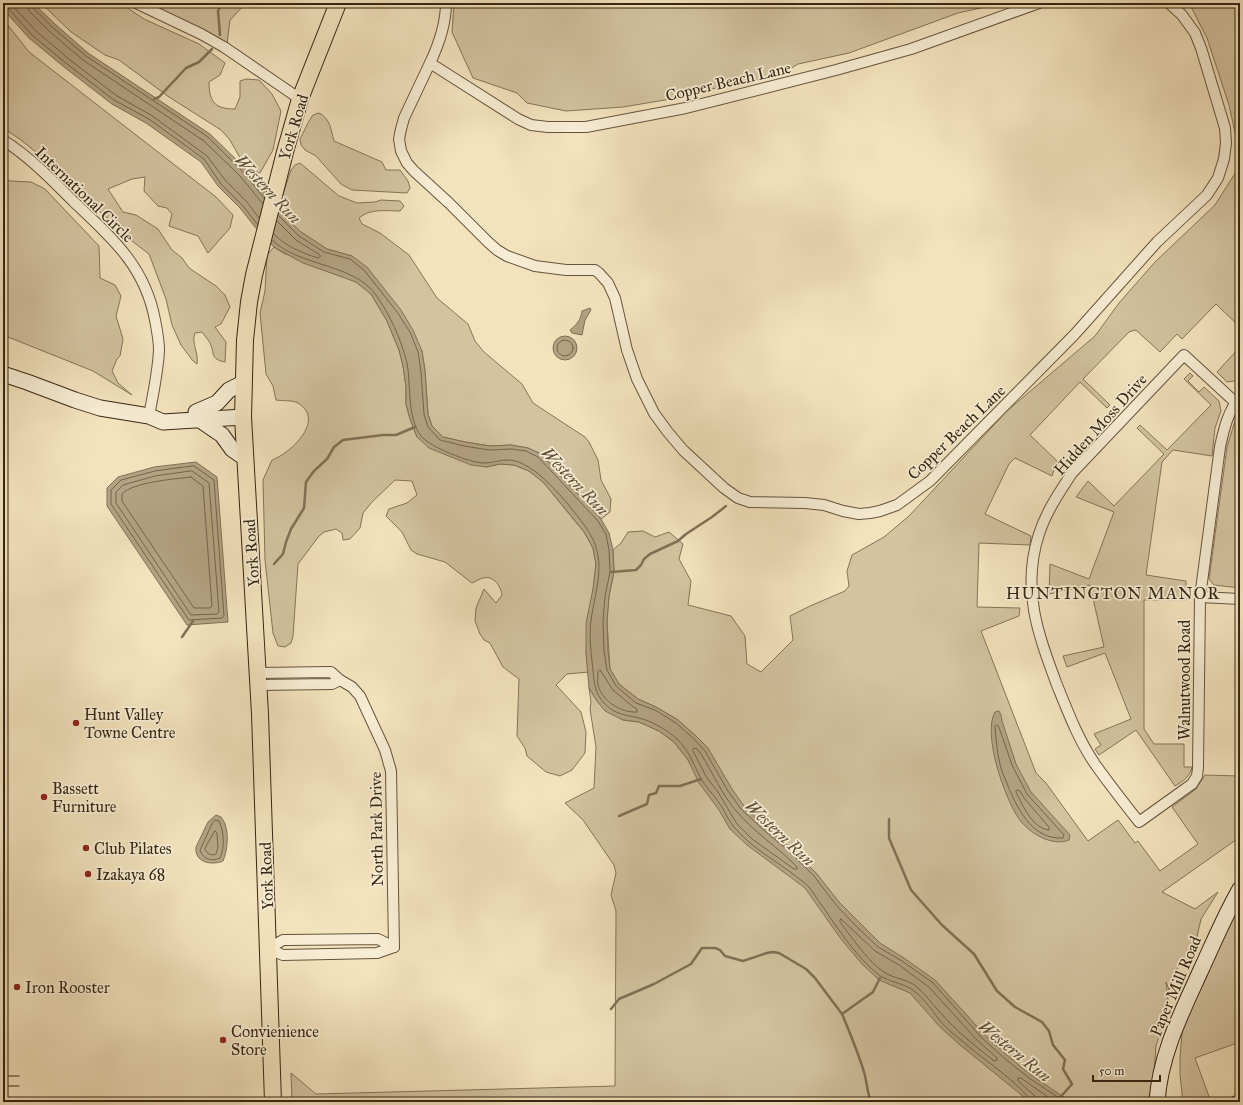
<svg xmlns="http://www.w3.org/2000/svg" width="1243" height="1105" font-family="'IM FELL Great Primer',serif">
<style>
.green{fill:#d3c3a0;stroke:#847459}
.water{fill:#b3a283;stroke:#817056}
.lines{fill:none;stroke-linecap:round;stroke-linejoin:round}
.shore{stroke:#74644a;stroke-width:1}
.stream{stroke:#817056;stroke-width:2.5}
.minor-casing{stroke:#65543d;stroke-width:12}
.secondary-casing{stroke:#362512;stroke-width:17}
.primary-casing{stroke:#362512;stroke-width:18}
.minor{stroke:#f7edd4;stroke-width:10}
.secondary{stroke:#f7edd4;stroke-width:15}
.primary{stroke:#f3e3bd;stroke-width:16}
.tram{stroke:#362512;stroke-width:1}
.poi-dot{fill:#8f2418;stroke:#f7edd4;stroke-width:1.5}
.labels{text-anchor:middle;stroke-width:3.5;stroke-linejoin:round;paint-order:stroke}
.street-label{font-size:16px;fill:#362512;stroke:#f7edd4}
.poi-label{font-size:16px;fill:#362512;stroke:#f7edd4;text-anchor:start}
.water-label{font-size:17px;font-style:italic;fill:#62513a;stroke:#f7edd4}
.neighbourhood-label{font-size:17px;letter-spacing:1px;fill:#362512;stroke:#f7edd4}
</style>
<rect width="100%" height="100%" fill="#f3e3bd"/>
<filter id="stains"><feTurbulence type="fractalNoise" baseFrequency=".005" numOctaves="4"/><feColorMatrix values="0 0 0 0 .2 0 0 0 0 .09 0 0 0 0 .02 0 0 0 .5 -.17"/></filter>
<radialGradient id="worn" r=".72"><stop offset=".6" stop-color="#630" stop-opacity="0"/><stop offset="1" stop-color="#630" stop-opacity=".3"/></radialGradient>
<g class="green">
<path d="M41 3H120L144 19 199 44 225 63 220 75 209 82C209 102 215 109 235 109L240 97V81L246 79 259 80 272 94 281 111 273 150 260 173 254 171 243 163 230 140 221 130 169 97 119 60 105 55 71 32Z"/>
<polygon points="147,3 246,3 230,20 227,44"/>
<polygon points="454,3 1003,3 958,13 849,53 798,64 780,75 733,84 671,99 623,107 566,111 527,103 517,93 473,78 452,32"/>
<polygon points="1189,3 1240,3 1240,327 1216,304 1182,339 1177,334 1160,352 1137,331 1135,330 1129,332 1083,379 1110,405 1107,408 1080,382 1030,435 1057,461 1052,476 1015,458 1009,464 985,514 1031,536 1030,545 979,543 977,607 1020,608 1019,616 981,631 1036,773 1046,783 1088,841 1118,820 1135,843 1138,841 1160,871 1198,844 1172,807 1196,789 1205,775 1240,776 1240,837 1162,892 1195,909 1218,892 1201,919 1192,959 1178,967 1169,990 1166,982 1168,999 1166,1016 1156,1046 1154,1073 1155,1102 292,1102 291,1073 316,1094 615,1086 616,911 611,895 616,873 614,865 583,820 565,803 594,788 596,747 590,709 591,702 589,688 597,701 623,720 639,722 659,731 674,742 688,760 691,766 708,748 678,720 656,707 638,699 619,684 610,669 607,621 609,596 614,572 613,550 621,543 628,532 643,531 655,537 669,532 683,544 679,559 691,581 688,605 731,616 745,636 747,664 761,672 793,640 790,616 810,606 845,591 849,586 847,571 852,555 884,537 909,516 1007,411 1095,336 1119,303 1155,262 1215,205 1234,175 1239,167 1240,155 1229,105 1207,38"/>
<path d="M3 19 29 52 216 197 233 215 230 228 208 253 198 236 169 226 172 214 167 208 158 206 144 191 145 177 132 179 108 189 123 212 136 215 158 229 172 250 182 258 189 268 216 286 225 295 230 307 221 324 215 327 226 342 225 362C210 359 215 354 210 343 208 339 204 335 202 332L195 333C191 343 199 353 197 364L193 361 181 345 172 325 166 299 149 254 132 241 118 226 101 213 73 182 21 140 3 128Z"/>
<path d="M319 113C330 118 331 130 334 141L382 162 386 170H400L408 181 410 188 407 193 352 190 341 184 316 156 305 150 301 145 300 139 309 121 313 115Z"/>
<path d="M300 163 339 196 357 203 375 202 381 200 400 201 404 206 400 211C387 211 370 208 359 218L362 224 380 233 409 255 437 298 468 324 475 341 484 352 522 384 533 403 585 437 589 442 598 460 601 480 611 499 610 512 601 519 541 454 528 448 511 445 490 446 465 442 443 437 432 426 428 414 425 371 422 351 352 256 327 249 301 232 278 209 291 170 295 165Z"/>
<polygon points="3,178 10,181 31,182 45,189 99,246 100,278 115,285 121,296 116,316 123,339 120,356 117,359 112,371 118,383 132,395 93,371 3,335"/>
<path d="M274 247 283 253 356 282 371 294 387 321 399 350 403 366 406 387V404L410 419 417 437 486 467 500 464 514 465 529 471 543 482 584 532 593 548 596 564 586 653 589 672 567 674 556 685 581 712 586 732 585 753 572 770 560 776 546 772 527 756 525 748 517 736 519 679 503 667 490 643 484 640 480 634 475 621 476 608 484 589 496 603 502 595C501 587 494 575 483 578 479 579 475 582 472 583L445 562 417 554 411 550 402 532 386 516 389 509 407 503 417 495 412 481 395 480 372 502 363 513 360 528 350 539 343 540 342 533 336 529 324 532 319 536 298 564 293 636 291 643 285 647 278 646 273 633 265 560 263 480 272 460C291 453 326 420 298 403 292 400 283 401 276 400L273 386 266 374 260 313 265 291 267 255Z"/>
<polygon points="1240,347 1240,376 1235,381 1227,382 1217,372"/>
<path d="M1190 373 1193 376 1188 381 1199 392 1204 387 1219 401 1221 411 1215 428 1212 456 1173 450 1162 462 1146 575 1186 581V600H1144V729L1154 744H1184V767H1192C1190 777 1183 781 1175 786L1136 730 1099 755 1095 749 1101 745 1094 734 1131 719 1105 653 1067 667 1063 656 1104 647 1090 585 1049 594 1050 564 1089 579 1114 512 1076 497 1088 481 1114 506 1164 454 1137 428 1140 425 1167 450 1211 405 1184 379Z"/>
<polygon points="1240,411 1240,588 1214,585 1209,579 1227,447 1234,424"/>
<polygon points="1240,906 1240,1042 1195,1058 1211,1102 1183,1102 1180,1075 1180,1057 1183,1022 1229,923"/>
</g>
<g class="water">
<polygon points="3,3 33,3 55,24 88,53 210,134 247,170 278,209 301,232 327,249 352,256 367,267 401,310 413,330 422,351 425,371 428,414 432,426 443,437 465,442 490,446 511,445 528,448 541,454 601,519 609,533 613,550 614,572 609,596 607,621 608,651 610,669 619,684 638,699 656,707 678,720 696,736 708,748 732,789 744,806 768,829 792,849 817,874 839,902 880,943 904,958 935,980 984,1034 1007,1055 1031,1075 1062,1096 1074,1102 1030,1102 960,1045 940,1027 910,993 879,980 862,964 841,939 805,888 747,845 730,829 719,810 699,783 688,760 674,742 659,731 639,722 623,720 605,711 597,701 589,688 586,653 586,623 593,589 596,564 593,548 584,532 567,511 543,482 529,471 514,465 500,464 486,467 471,465 429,448 417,437 410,419 406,404 406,387 403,366 399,350 387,321 371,294 356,282 303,263 274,247 255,227 240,208 218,186 201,162 146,123 112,104 64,67 29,38 3,9"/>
<path d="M590 308 591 310 585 320 582 335 572 333 570 330C577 325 581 319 582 311Z"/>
<circle cx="565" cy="348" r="12"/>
<polygon points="196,462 217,477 228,622 187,625 107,506 107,488 118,477 154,467"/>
<path d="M999 711 1001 715 1002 721 1016 764 1031 792 1070 835 1069 840C1052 847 1029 833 1019 819 1005 799 982 734 995 712Z"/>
<path d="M216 815 221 817C230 828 228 849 223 861 211 866 194 862 196 847L208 822Z"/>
</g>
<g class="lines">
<g class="shore">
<polyline points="10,3 36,31 70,60 117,96 151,115 207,156 225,180 247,202 259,218"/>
<polyline points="26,3 29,11 49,31 83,60 204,141 240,176 263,204"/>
<polyline points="31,3 32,7 52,27 86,56 208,137 244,173 264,198"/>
<polyline points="3,6 8,8 32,35 67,64 114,100 149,119 204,159 221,184 243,206 257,224"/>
<polyline points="278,215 299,236 324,252 350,259 364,270 397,312 410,332 418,352 421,372 424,414 428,427 440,440 464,446 489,450 511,449 526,451 538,457 598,521 606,534 609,550 610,572 605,596 603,621 604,651 607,670 616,686 636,703 655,710 676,723 693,738 705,751 728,791 741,809 766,832 790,852 814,876 836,905 854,924 878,947 902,961 933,983 981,1037 1004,1058 1029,1078 1065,1102"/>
<path d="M274 234C285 246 302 253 318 258L320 257V255L296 240 277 221"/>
<path d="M272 240C300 267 353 263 376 295 390 315 401 339 407 363 411 385 407 418 421 436 430 447 470 463 484 463 495 463 504 458 515 461 540 467 572 508 587 529 608 560 596 586 591 620 589 637 591 653 593 670 594 683 595 694 605 704 614 714 626 715 639 718 652 721 667 730 677 739 690 751 694 767 703 782 709 790 716 798 722 807 726 814 729 822 735 828 750 846 771 858 789 871 795 876 803 881 809 887 814 893 818 901 823 907 838 929 858 959 879 975 889 982 903 983 913 990 925 999 933 1012 942 1023 948 1029 954 1035 961 1040 977 1055 1023 1085 1031 1102"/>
<circle cx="565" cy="348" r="8"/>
<polygon points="194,466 214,480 224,616 222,618 189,620 111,504 111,490 121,480 155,471"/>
<polygon points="192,471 209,483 219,612 217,614 191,615 116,503 116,492 123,485 155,476"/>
<path d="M191 477 203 486 212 606 210 608H194L122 501V494C133 482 175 479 191 477Z"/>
<path d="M600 670 613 690 632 706 637 709V712C621 713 602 701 598 685 597 681 598 676 598 672Z"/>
<path d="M997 725 999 727 1012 765 1027 794 1064 835 1063 838C1031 840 1016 806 1006 781 1004 776 1001 770 1000 764 997 752 996 739 995 727Z"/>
<path d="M693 749 696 748 701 754C713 773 722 795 737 812 755 833 778 847 797 867V869H794L752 839 737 824 718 792 707 778 693 751Z"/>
<path d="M1017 790 1020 791 1024 798 1049 827V830C1032 828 1023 806 1016 792Z"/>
<path d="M215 820 219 821C224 831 225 848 220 858 211 862 203 859 200 850L212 824Z"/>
<path d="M215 831 217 833 218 847 216 854C211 856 207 854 205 849Z"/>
<path d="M841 919 875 951 899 965 929 987 977 1040 997 1058V1060L994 1061C978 1048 962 1036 948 1021 937 1010 928 997 917 987 908 979 894 979 884 972 870 964 850 935 840 922Z"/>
<polyline points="1036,1102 1034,1095 1018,1081 1018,1078 1021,1078 1055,1102"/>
</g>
<g class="stream">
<polyline points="220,35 218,11 222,3"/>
<polyline points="154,99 159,97 186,68 199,62 212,49"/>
<polyline points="274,564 283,554 286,542 291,529 304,508 306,482 314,471 327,459 334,447 343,440 383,435 396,435 415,427"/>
<polyline points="611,572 636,570 641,565 644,559 650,554 678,541 686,534 712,517 726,506"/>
<polyline points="182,637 193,621"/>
<polyline points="619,816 647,804 649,795 656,793 659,786 680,786 701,779"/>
<polyline points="889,819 889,838 911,890 942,925 974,954 997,991 1015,1007 1042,1022 1049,1031 1053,1045 1065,1060 1063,1069 1072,1084 1056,1102"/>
<polyline points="611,1009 619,999 654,984 691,964 702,948 715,948 720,950 725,956 743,961 767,953 773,952 779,953 806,969 815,978 842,1014 873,992 880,978"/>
<path d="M842 1014C850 1033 858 1052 864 1072 867 1082 867 1092 871 1102"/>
</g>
<g class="minor-casing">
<g id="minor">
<polyline points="136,3 201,34 224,47 300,99"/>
<polyline points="1039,3 911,49 836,70 686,108 586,127 548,127 531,125 518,119 430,63 404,118 401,129 399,139 401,151 407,163 414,171 449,203 488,242 497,250 507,256 535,266 566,270 595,270 599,273 608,283 615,298 627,350 637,379 654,413 667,431 683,450 724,488 738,498 750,502 805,503 824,505 843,511 859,514 870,513 880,511 897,505 930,481 1075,334 1157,242 1207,195 1218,178 1224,159 1226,143 1225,128 1201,48 1195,33 1182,15 1169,3"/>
<path d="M430 63C439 44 446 24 446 3"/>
<path d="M3 140C30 157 52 180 74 202 112 238 145 266 155 320 157 330 159 340 159 350 158 372 153 394 149 416"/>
<path d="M1235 402 1184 355 1072 473C1059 493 1046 512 1039 534 1021 589 1038 634 1057 685 1068 712 1078 739 1095 764 1109 784 1124 803 1139 822L1192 784 1197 776 1198 768 1200 597 1220 447C1224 428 1228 412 1240 396"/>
<polyline points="1200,597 1240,599"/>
<polyline points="258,673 331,672 340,680 352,687 360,696 385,750 391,771 394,947"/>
<polyline points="258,685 332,684 340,680"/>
<polyline points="268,949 283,940 287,940 378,939 394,947"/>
<polyline points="268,949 283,955 377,953 394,947"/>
<polyline points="1234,1102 1240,1100"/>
</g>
</g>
<g class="secondary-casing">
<g id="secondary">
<polyline points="3,374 27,382 75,400 100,408 149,416 163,422 243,417"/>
<polyline points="196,412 217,403 229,390 243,383"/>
<polyline points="200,420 222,435 232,449 245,458"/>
<path d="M1157 1102C1160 1055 1181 1014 1200 972 1213 944 1225 915 1240 889"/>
</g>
</g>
<g class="primary-casing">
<polyline id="primary" points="273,1102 260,714 243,417 245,340 249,302 254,275 285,152 300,99 338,3"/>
</g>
<use href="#minor" class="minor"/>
<use href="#secondary" class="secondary"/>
<use href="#primary" class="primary"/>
<g class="tram">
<polyline points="3,1076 19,1076"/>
<polyline points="3,1086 19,1086"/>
</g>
</g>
<g class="poi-dot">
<circle cx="76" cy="723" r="4"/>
<circle cx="44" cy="797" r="4"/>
<circle cx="86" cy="848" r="4"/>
<circle cx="88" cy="874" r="4"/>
<circle cx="17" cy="987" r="4"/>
<circle cx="223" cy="1040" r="4"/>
</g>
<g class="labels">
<g class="street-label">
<text transform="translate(728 81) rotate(-13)" y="6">Copper Beach Lane</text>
<text transform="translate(293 127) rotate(-73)" y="6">York Road</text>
<text transform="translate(85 194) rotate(44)" y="6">International Circle</text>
<text transform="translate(1100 424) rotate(-48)" y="6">Hidden Moss Drive</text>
<text transform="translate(956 432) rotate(-44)" y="6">Copper Beach Lane</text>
<text transform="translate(251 553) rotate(-94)" y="6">York Road</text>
<text transform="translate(1184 680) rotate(-90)" y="6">Walnutwood Road</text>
<text transform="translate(376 829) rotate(-91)" y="6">North Park Drive</text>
<text transform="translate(266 876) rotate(-92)" y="6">York Road</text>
<text transform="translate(1175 986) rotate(-67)" y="6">Paper Mill Road</text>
</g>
<g class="poi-label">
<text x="84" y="720">Hunt Valley<tspan x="84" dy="18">Towne Centre</tspan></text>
<text x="52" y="794">Bassett<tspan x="52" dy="18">Furniture</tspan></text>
<text x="94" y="854">Club Pilates</text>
<text x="96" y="880">Izakaya 68</text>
<text x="25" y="993">Iron Rooster</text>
<text x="231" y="1037">Convienience<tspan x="231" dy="18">Store</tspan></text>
</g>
<g class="water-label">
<text transform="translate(268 189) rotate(47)" y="6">Western Run</text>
<text transform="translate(575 481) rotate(46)" y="6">Western Run</text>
<text transform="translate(780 833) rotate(43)" y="6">Western Run</text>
<text transform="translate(1015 1051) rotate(39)" y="6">Western Run</text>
</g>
<g class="neighbourhood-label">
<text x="1113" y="599">HUNTINGTON MANOR</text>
</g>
</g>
<rect width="1243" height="1105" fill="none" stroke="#f3e3bd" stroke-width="16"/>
<rect x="4" y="4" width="1235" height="1097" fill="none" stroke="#362512" stroke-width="2"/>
<rect x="8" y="8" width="1227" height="1089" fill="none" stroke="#362512"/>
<path d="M1093 1075v6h67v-6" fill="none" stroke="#362512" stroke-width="2"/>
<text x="1099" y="1075" font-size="12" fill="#362512" stroke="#f7edd4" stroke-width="3" paint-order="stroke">50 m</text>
<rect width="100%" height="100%" filter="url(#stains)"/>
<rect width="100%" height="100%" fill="url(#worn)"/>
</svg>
